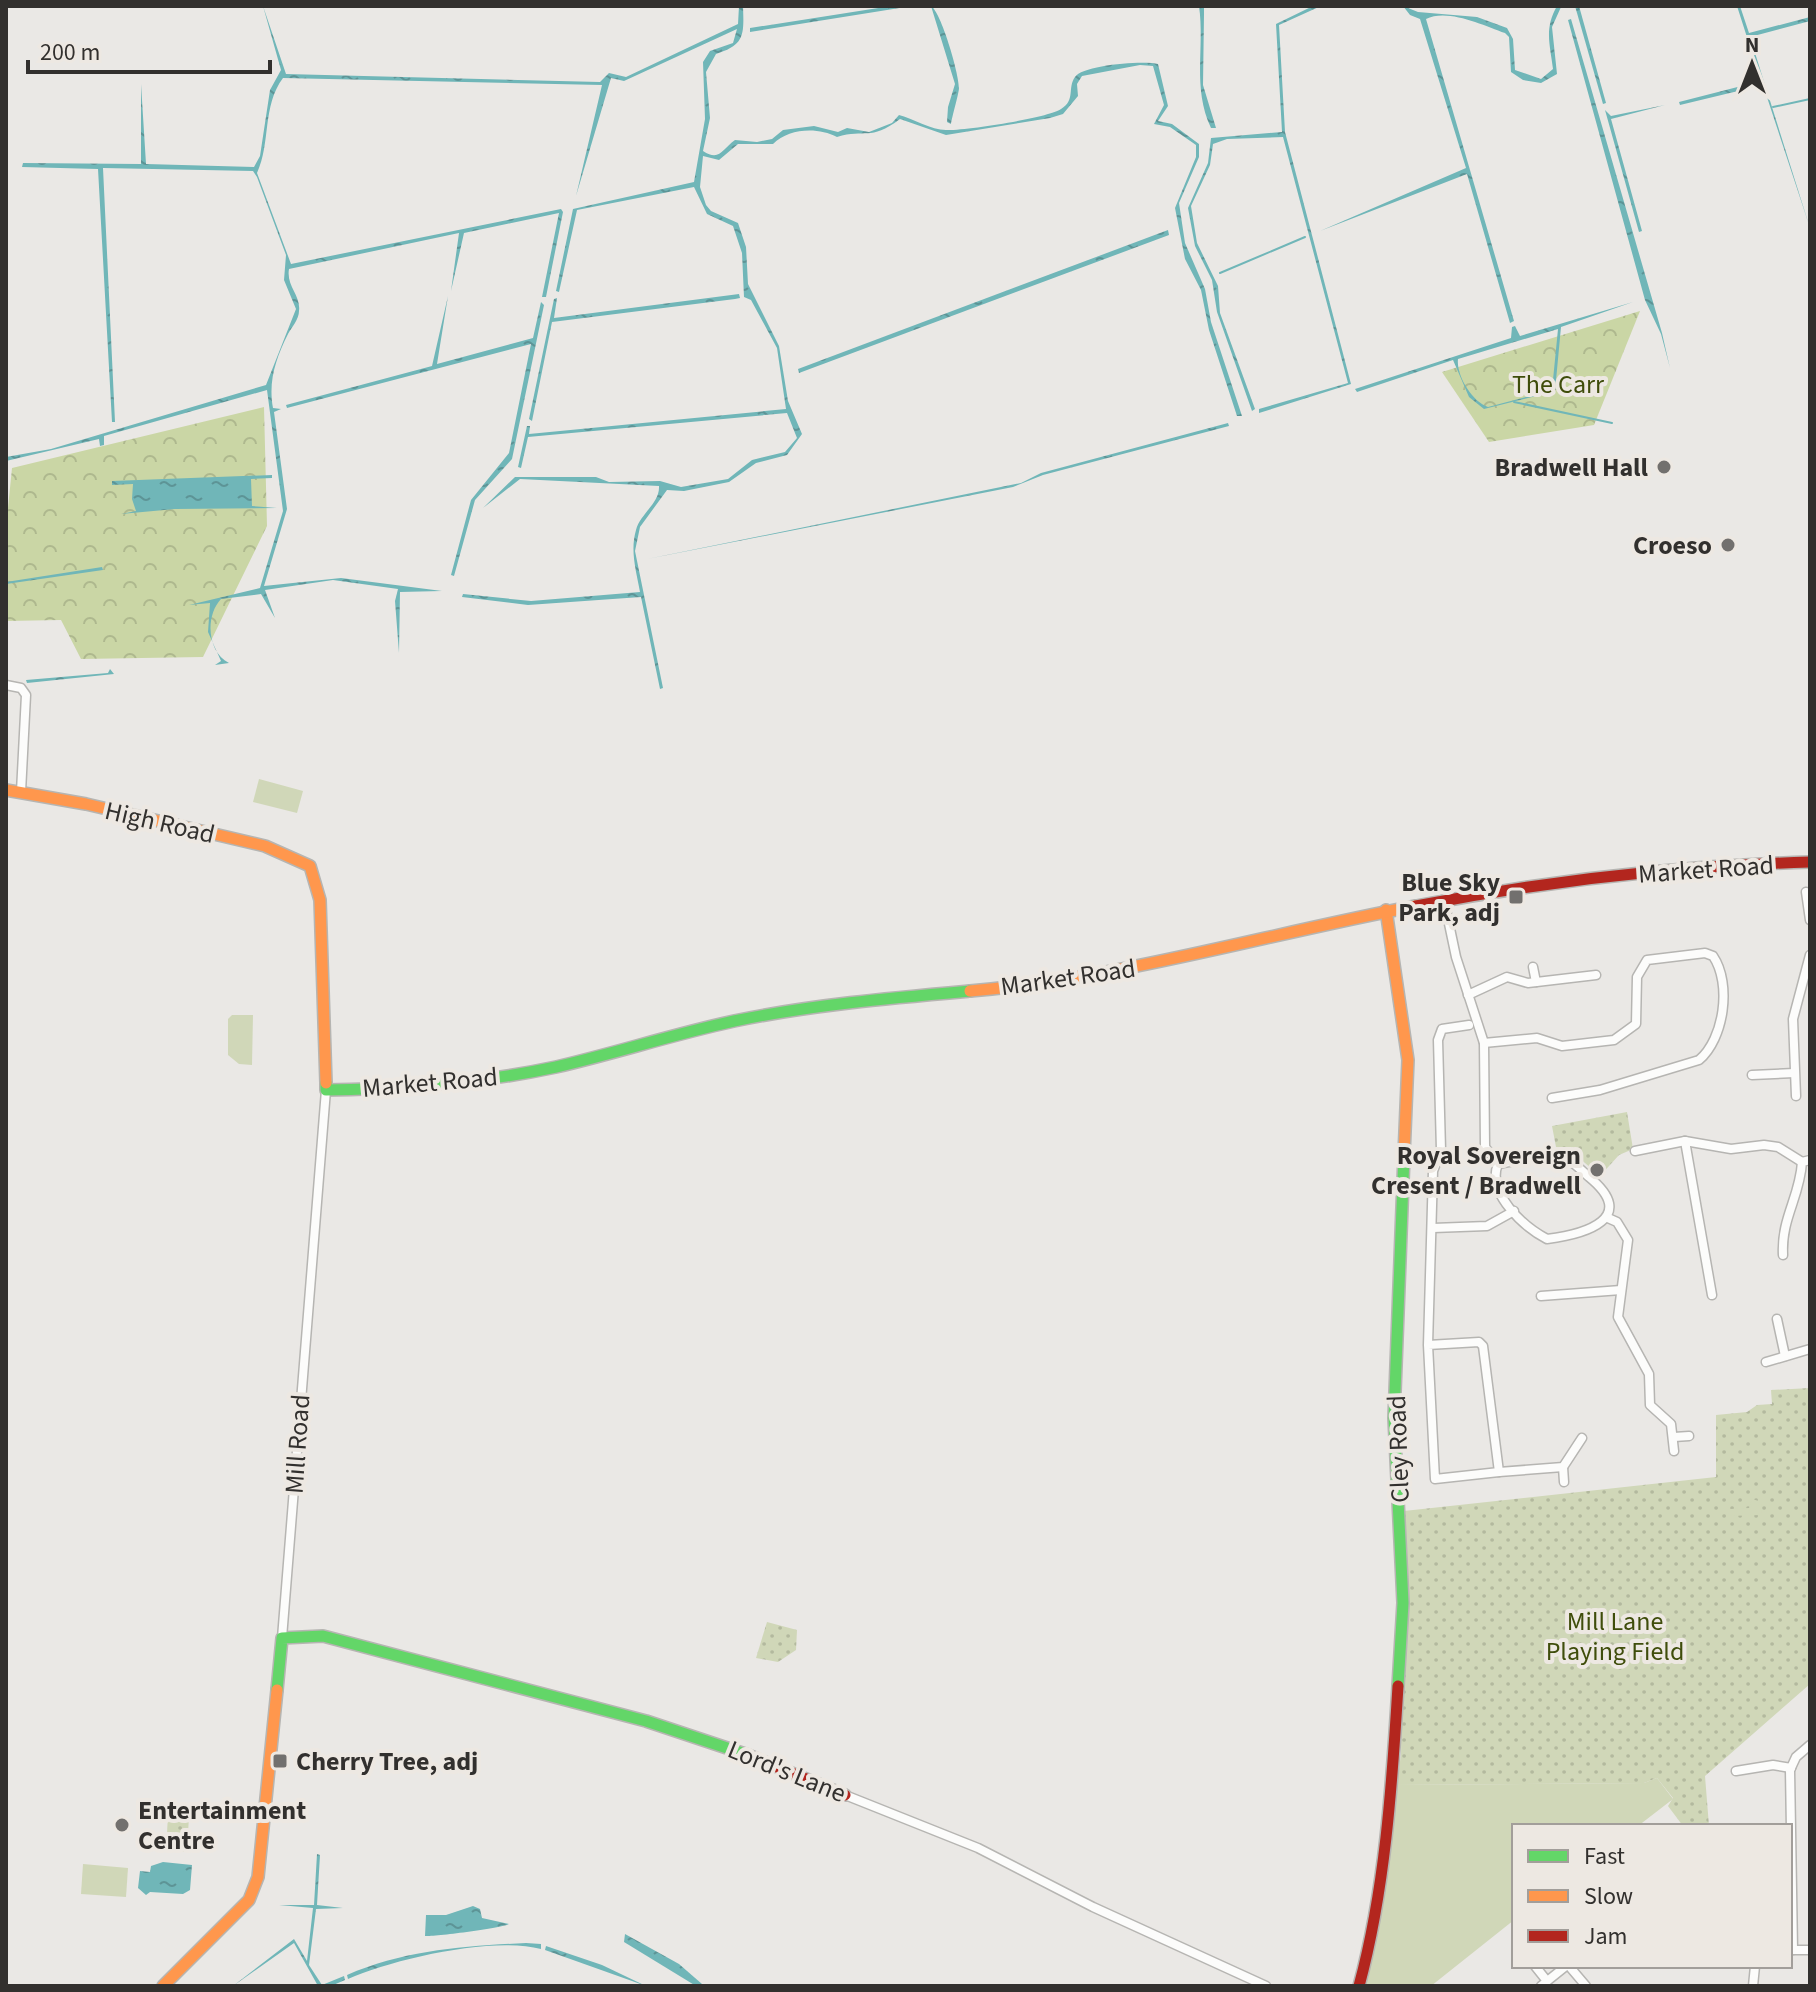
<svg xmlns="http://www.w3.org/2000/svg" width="1816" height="1992" font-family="'Source Sans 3',sans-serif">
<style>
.grass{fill:url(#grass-dots)}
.forest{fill:url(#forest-crowns)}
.garden{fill:#d0d7b8}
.water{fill:url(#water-ripples);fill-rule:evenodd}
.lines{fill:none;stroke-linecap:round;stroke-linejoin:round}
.stream{stroke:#70b6b8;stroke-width:2}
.street-casing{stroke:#b6b5b2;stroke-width:11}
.fast-casing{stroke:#b6b5b2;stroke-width:14}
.slow-casing{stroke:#b6b5b2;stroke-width:14}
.jam-casing{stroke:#b6b5b2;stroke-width:14}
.street{stroke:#fcfcfb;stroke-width:8}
.fast{stroke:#63d668;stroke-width:11}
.slow{stroke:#ff974d;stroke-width:11}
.jam{stroke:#b3261e;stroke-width:11}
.poi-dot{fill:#72706e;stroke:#ede8e2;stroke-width:3}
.labels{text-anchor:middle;stroke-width:8;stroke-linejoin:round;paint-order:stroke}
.park-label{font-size:26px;fill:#3f4d0b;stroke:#ede8e2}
.poi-label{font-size:26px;font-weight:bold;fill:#32302e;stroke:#ede8e2;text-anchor:end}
.street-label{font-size:26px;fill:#32302e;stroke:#ede8e2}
</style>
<defs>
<pattern id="grass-dots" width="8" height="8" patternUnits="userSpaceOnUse" patternTransform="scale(2)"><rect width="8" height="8" fill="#d0d7b8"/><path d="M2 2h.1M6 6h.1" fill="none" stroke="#b3b99e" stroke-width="1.8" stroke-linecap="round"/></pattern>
<pattern id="forest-crowns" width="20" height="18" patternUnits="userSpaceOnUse" patternTransform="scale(2)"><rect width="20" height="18" fill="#cad6a5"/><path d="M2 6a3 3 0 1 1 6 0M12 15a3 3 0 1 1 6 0" fill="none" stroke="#aeb88e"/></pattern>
<pattern id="water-ripples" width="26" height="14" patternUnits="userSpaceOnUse" patternTransform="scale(2)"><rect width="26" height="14" fill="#70b6b8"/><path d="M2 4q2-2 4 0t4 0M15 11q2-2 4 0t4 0" fill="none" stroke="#5d9496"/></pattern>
</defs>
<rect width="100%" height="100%" fill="#eae8e5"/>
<g class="grass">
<polygon points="1627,1112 1633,1149 1619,1155 1600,1176 1570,1150 1556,1147 1552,1126"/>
<polygon points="1810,1388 1810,1684 1705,1776 1709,1826 1683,1826 1668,1806 1673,1798 1657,1778 1644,1783 1397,1785 1401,1754 1404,1511 1716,1477 1716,1415 1747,1412 1757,1405 1772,1404 1771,1390"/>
<polygon points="767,1622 797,1630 796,1650 778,1662 756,1658"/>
<polygon points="168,1815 189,1816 187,1852 166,1851"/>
</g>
<g class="forest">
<polygon points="1640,311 1594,425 1489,442 1442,372"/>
<polygon points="264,407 267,526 203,657 81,659 61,620 6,621 6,528 12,468"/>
</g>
<g class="garden">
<polygon points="259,779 303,791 297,813 253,802"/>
<polygon points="232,1015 253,1015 252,1065 239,1064 228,1055 228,1019"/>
<polygon points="1752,1499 1762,1502 1761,1515 1730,1516 1730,1509 1749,1508"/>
<polygon points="1657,1778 1673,1799 1638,1826 1514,1826 1514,1920 1431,1986 1362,1986 1397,1785 1644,1783"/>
<polygon points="83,1864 128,1868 126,1897 81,1894"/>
</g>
<g class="water">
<path d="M263 6 286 74 600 82 609 73 626 77 738 24 739 6H743C744 35 745 45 716 54L706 72 710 118 703 151C720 162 722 149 735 140L757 142 772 139 783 130 814 126 838 132 847 128 869 132 892 123 899 115C914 119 931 130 946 130 964 131 1048 118 1061 109 1076 100 1067 88 1075 77 1082 65 1144 60 1158 64L1168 106 1158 121 1172 124 1199 144V157L1179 203 1185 243 1205 289 1211 322 1242 416H1237L1209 330 1201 290 1185 259 1175 208 1196 157V145L1170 127 1154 124 1164 105 1153 66 1140 65 1082 76 1077 84 1078 96 1063 114 1050 118 946 135 900 119C869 142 866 128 837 137 818 127 789 128 773 144H738L719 160 703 156 700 187 706 205 711 211 738 223 746 247 748 284 779 346 788 401 802 434 787 455 756 463 729 482 684 491 667 490 640 527 635 551 663 688 660 689 641 597 528 605 462 597 463 594 531 601 640 592C636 570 630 551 636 530 640 514 660 503 659 486L520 479 483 508 515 477H596L609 482 660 481 681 487 728 479 752 460 785 452 797 438 787 413 528 437 521 468 518 467 527 426H530L529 434 786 409 777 348 751 300 744 297 742 253 733 226 707 214 694 187 577 210 559 292 556 291 573 209 694 182 705 119 703 62 710 51 733 43 737 29 624 81 611 78 576 196 602 85 283 78C262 106 271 143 257 173L291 264 561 209 563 212 546 297H542L559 213 464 233 451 291 459 233 289 269C286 286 301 295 299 311 299 319 292 327 288 334 276 358 268 381 273 408L281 409 274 412 287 509 264 586 341 578 442 591 400 592 399 653 395 601 398 589 333 580 265 590 275 618 261 594 221 599C205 616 207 652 229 663L215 665 221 661 208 632 210 603 189 605 260 588 283 511 267 390 104 436V445L100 446 99 439 6 461V457L51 449 266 385 296 309 284 280 286 255 257 177 253 171 103 168 115 422H112L98 169 22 167 23 163 141 164V84L146 164 254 167 260 156 270 90 281 70Z"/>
<polygon points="891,6 912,6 750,32 750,28"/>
<path d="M931 6C941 12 959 73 959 88 959 93 952 117 951 124L947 122 948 107 955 84Z"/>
<path d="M1199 6H1204V14L1203 85 1216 128H1211C1192 87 1205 48 1199 6Z"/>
<polygon points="1313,6 1321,6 1279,25 1285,132 1351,384 1259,413 1259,409 1348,383 1283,137 1227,139 1213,144 1210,165 1191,206 1197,243 1218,286 1220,313 1255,409 1252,411 1217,312 1212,280 1195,246 1188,208 1208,163 1211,138 1282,132 1276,24"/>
<path d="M1403 6 1418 12 1477 17 1507 28 1513 39 1515 70 1541 79 1553 69C1550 44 1544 29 1557 6H1568L1561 7 1552 27 1557 74 1541 83 1523 80 1511 72 1509 37 1505 33C1483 25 1447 8 1426 19L1514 321 1510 323 1467 174 1320 231 1466 168 1420 19 1410 15Z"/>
<polygon points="1575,6 1579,6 1606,103 1603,104"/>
<polygon points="1737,6 1740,6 1749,33 1810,17 1810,21 1750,37 1810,228 1763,85 1680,105 1679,102 1761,81"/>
<polygon points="1571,19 1662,333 1670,368 1661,334 1645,300 1568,20"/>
<polygon points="1665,105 1611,119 1642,231 1639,232 1605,110 1611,116"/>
<polygon points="1168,230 1169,235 799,373 798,369"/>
<polygon points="739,294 740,298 735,299 552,322 532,421 529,419 554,299 557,298 554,318"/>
<polygon points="448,296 437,364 533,338 541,302 544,305 512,459 475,500 454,576 451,575 471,500 509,453 531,344 287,408 286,405 432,366"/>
<path d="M1633 302 1561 327 1555 391 1552 392 1484 409 1469 397 1453 360 1357 392 1355 389 1511 338 1512 327 1515 326 1520 336ZM1558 329 1552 390 1488 407C1472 402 1456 375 1458 359Z"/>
<polygon points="1228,423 1229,426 1043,475 1013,487 647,559 1021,483 1041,473"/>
<polygon points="272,475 272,478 251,479 252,506 277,508 175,509 121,514 136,511 132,499 133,484 112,485 112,481"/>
<polygon points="102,567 103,570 6,584 6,582"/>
<polygon points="110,669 114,674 27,683 26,680 108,673"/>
<polygon points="317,1854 320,1855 317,1905 343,1908 316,1909 309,1965 322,1985 344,1976 345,1980 331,1986 318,1986 294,1943 233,1986 294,1939 307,1961 313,1908 279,1905 314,1905"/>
<polygon points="163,1862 192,1865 190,1890 183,1894 150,1892 146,1895 138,1888 140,1871 150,1872 151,1866"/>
<path d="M473 1906 480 1909 482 1918 509 1924C503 1928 432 1937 425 1936L426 1915H446Z"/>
<polygon points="625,1934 679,1964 702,1984 696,1986 624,1942"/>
<path d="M526 1943 541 1944V1949C493 1936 393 1959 348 1979L347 1975C405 1950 464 1946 526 1943Z"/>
<polygon points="546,1946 602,1965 646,1986 545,1950"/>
</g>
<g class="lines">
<g class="stream">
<polyline points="1773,107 1810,99"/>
<polyline points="1220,273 1305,237"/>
<polyline points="1514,402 1612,423"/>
</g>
<g class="street-casing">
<g id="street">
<polyline points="6,685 21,688 26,695 21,792"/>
<polyline points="1806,892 1810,920"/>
<polyline points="1444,900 1456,957 1484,1043 1485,1147 1498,1164"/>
<polyline points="1533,967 1536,982"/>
<polyline points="1468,995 1507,977 1528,983 1596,975"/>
<path d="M1484 1043 1537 1038 1562 1046 1614 1040 1636 1024 1637 977 1647 960 1705 953 1713 956C1732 984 1724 1039 1699 1060L1600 1090 1552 1098"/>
<polyline points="1752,1075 1794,1073"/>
<polyline points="1796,1096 1793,1019 1810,955"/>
<polyline points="1685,1141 1712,1295"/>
<polyline points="1635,1151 1685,1141 1731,1149 1764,1145 1778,1147 1802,1162"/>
<path d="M1552 1154C1568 1156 1578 1167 1589 1177 1639 1218 1586 1234 1547 1239 1524 1227 1486 1193 1498 1164Z"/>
<polyline points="1608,1218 1617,1222 1628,1240 1618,1317 1649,1374 1650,1405 1671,1424 1674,1451"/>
<polyline points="1433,1228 1487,1226 1514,1211"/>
<path d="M1783 1255C1781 1218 1800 1197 1802 1162L1810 1160"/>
<polyline points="1541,1296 1621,1290"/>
<polyline points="1777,1319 1785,1356"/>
<polyline points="1428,1345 1479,1342 1483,1346 1499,1472 1435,1479 1428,1345 1433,1171 1441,1150 1438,1040 1442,1029 1469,1025"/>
<polyline points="1766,1362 1810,1349"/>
<polyline points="1674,1437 1689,1436"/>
<polyline points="1563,1467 1564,1482"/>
<polyline points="1499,1472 1563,1467 1582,1438"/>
<polyline points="282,1638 326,1090"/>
<polyline points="1736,1771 1773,1765 1791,1768"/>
<polyline points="845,1795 978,1848 1093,1907 1266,1986"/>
<polyline points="1791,1950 1810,1950"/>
<polyline points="1793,1950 1790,1770 1796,1757 1810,1745"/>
<polyline points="1535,1966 1547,1981"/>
<polyline points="1569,1966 1586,1986"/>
<polyline points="1541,1986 1566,1966"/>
<polyline points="1753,1986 1755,1966"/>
</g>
</g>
<g class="fast-casing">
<g id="fast">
<path d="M326 1083V1090C403 1089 481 1083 556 1067 616 1053 674 1034 734 1021 811 1005 891 998 970 991"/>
<polyline points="1398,1686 1403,1603 1394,1418 1404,1155"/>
<polyline points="277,1690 282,1638 323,1636 646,1721 748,1755"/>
</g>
</g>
<g class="slow-casing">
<g id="slow">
<polyline points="6,790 86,804 265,846 310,866 320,900 326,1083"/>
<polyline points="1386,910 1408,1060 1404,1155"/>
<path d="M970 991C1121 978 1267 934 1416 906"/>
<polyline points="163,1986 249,1900 258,1877 277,1690"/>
</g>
</g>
<g class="jam-casing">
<g id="jam">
<path d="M1416 906C1546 881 1677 866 1810 862"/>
<polyline points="748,1755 845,1795"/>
<path d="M1359 1986C1385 1890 1392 1786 1398 1686"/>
</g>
</g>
<use href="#street" class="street"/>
<use href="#fast" class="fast"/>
<use href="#slow" class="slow"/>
<use href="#jam" class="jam"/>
</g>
<g class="poi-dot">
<circle cx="1664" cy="467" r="8"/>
<circle cx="1728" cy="545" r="8"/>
<rect x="1508" y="889" width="16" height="16" rx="4"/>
<circle cx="1597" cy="1170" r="8"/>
<rect x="272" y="1753" width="16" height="16" rx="4"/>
<circle cx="122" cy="1825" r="8"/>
</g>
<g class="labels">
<g class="park-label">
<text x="1558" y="393">The Carr</text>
<text x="1615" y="1630">Mill Lane<tspan x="1615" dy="30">Playing Field</tspan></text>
</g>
<g class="poi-label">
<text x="1648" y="476">Bradwell Hall</text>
<text x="1712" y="554">Croeso</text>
<text x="1500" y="891">Blue Sky<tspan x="1500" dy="30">Park, adj</tspan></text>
<text x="1581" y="1164">Royal Sovereign<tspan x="1581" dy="30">Cresent / Bradwell</tspan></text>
<text x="296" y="1770" text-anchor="start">Cherry Tree, adj</text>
<text x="138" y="1819" text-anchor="start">Entertainment<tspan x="138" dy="30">Centre</tspan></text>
</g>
<g class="street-label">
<text transform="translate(160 822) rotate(13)" y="9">High Road</text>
<text transform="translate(1706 869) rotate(-4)" y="9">Market Road</text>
<text transform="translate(1068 977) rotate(-8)" y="9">Market Road</text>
<text transform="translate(430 1082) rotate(-5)" y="9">Market Road</text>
<text transform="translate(297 1444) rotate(-86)" y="9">Mill Road</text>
<text transform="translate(1398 1449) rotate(-92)" y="9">Cley Road</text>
<text transform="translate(787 1771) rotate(22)" y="9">Lord's Lane</text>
</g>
</g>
<rect width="1816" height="1992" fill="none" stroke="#32302e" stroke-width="16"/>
<rect x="1512" y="1824" width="280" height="144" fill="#ede8e2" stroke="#a29e9a" stroke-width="2"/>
<rect x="1528" y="1850" width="40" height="12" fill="#63d668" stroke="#a29e9a" stroke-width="2"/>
<text x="1584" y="1864" font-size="24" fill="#32302e">Fast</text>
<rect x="1528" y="1890" width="40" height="12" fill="#ff974d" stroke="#a29e9a" stroke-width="2"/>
<text x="1584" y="1904" font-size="24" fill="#32302e">Slow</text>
<rect x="1528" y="1930" width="40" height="12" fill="#b3261e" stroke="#a29e9a" stroke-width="2"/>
<text x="1584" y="1944" font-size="24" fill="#32302e">Jam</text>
<g transform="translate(1752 64)" stroke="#ede8e2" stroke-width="6" paint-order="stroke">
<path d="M0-6L14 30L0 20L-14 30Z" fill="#32302e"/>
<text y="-12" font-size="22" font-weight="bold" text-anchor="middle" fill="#32302e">N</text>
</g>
<path d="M28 60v12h242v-12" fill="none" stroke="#32302e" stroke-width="4"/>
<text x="40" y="60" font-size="24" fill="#32302e" stroke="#ede8e2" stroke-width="6" paint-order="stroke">200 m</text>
</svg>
